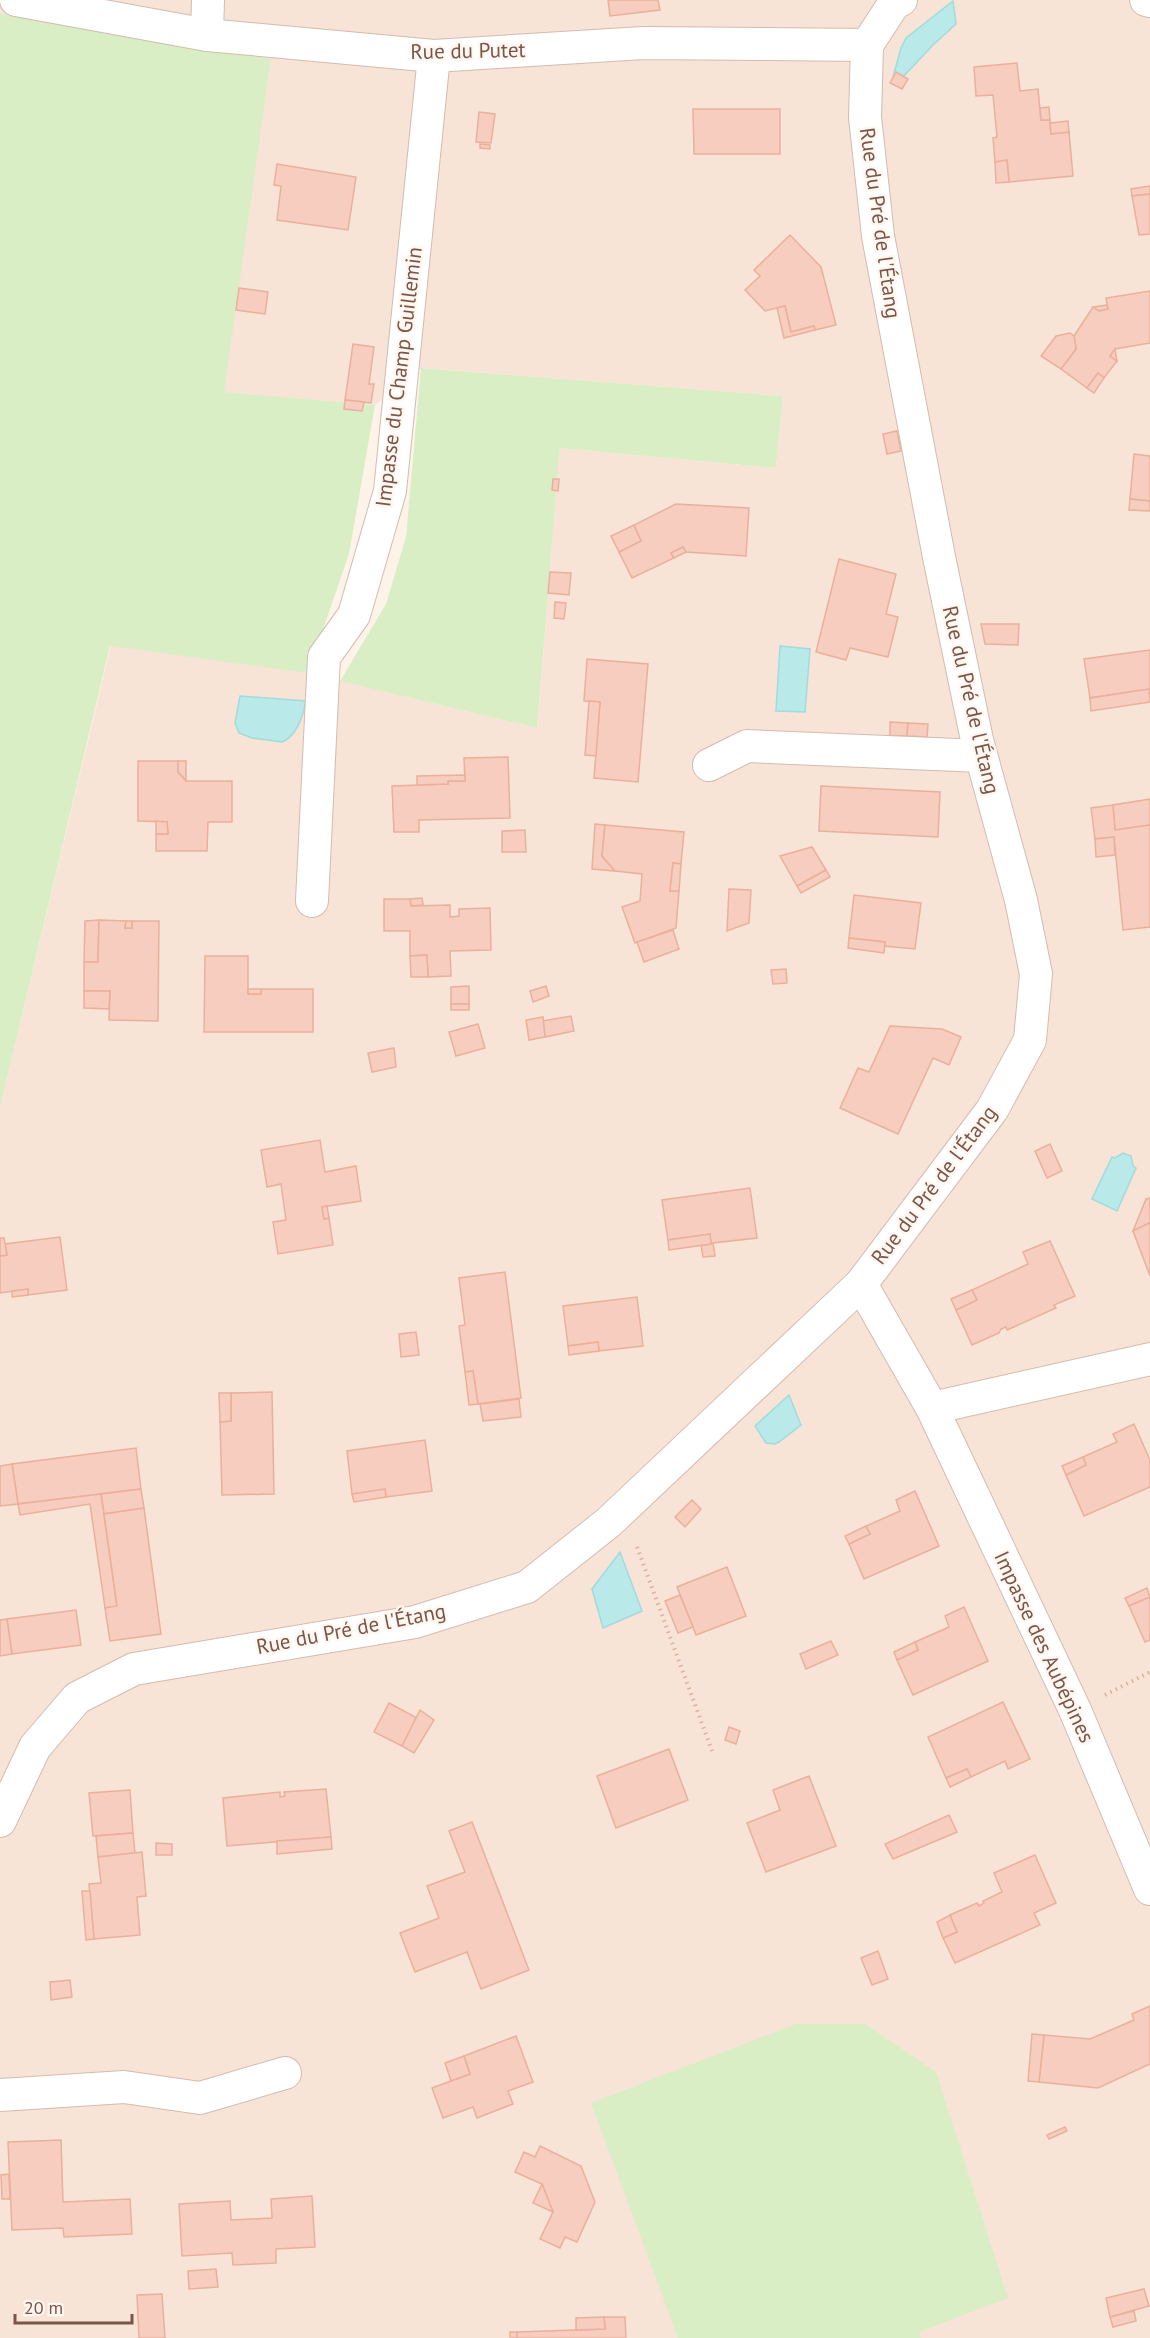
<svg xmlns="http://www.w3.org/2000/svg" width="1150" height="2338" font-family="'PT Sans',sans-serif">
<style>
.residential{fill:#f7e4d6}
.green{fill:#daeec5}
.water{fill:#bae9ea;stroke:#a0dbdd;stroke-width:1.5}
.building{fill:#f6cdbe;stroke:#eab09c;stroke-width:1.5}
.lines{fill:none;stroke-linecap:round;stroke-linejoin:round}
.street-casing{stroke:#d4bbaf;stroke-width:34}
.path{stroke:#dcb0a0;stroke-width:4;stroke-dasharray:1.5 4.5;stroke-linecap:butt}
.street{stroke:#fff;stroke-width:32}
.labels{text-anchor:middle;stroke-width:5;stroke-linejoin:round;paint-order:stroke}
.street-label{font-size:21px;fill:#7b5549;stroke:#fff7f0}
</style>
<rect width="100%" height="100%" fill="#fef3e8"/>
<polygon class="residential" points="0,0 1150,0 1150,2338 0,2338 0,1108 111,645 308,673 537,728 560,448 776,468 783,396 422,368 375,405 223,392 271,59 0,13"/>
<g class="green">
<polygon points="0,13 271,59 224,392 375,405 349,554 308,673 110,646 0,1108"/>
<polygon points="421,368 783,396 776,468 560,448 537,728 340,681 386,604 406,537"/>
<polygon points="796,2024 865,2024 936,2072 1008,2298 919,2332 921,2338 678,2338 591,2103"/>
</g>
<g class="water">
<polygon points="953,1 956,24 933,45 900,80 893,77 901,48 906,38"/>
<polygon points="780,646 810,649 805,712 776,711"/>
<path d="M240 696 306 701C303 716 297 736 282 742L252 738 239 733 235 723Z"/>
<polygon points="1123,1153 1131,1156 1133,1166 1136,1168 1117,1211 1092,1199 1112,1157 1115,1158"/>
<polygon points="789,1395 801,1425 779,1442 775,1444 766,1443 755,1426"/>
<polygon points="620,1552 642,1611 603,1628 592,1589"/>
</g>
<g class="building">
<polygon points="608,0 658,0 660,10 610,16"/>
<polygon points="1017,63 1020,91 1038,89 1041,120 1050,120 1051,134 1069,132 1073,176 1009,182 1007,160 995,162 993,138 997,137 993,95 976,96 974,67"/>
<polygon points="896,72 908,79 902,89 890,83"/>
<polygon points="1049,107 1050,120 1041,120 1040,108"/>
<polygon points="693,109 780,109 780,154 694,154"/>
<polygon points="479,112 495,114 491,143 476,142"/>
<polygon points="1068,121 1069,132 1051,134 1050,123"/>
<polygon points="480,144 490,145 490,149 480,148"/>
<polygon points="1007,160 1009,182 996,183 995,162"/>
<polygon points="277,164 356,177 348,230 277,220 281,186 274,185"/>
<polygon points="1150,186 1150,194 1132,196 1131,189"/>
<polygon points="1150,194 1150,234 1139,235 1132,196"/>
<polygon points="790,235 821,267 836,325 815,330 814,326 791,332 785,306 765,311 745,290 760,276 754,270"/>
<polygon points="239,288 268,292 265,314 236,310"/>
<polygon points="1150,291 1150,343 1115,349 1110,356 1117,361 1104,378 1098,373 1087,388 1061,369 1076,349 1074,336 1093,307 1099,311 1108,309 1106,298"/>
<polygon points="1107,305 1108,309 1099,311 1093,307"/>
<polygon points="785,306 791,332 814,326 815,330 784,338 777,308"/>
<polygon points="1070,333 1074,336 1076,349 1061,369 1041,356 1056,336"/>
<polygon points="353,344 374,347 369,384 374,384 371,403 345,400"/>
<polygon points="1115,349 1117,361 1110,356"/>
<polygon points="1098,373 1104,378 1094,393 1087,388"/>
<polygon points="345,400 364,402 362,411 344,409"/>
<polygon points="897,431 901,451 887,454 883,434"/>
<polygon points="1134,454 1150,456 1150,501 1130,499"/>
<polygon points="553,479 559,479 558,491 552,490"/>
<polygon points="1130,499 1150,501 1150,511 1129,510"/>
<polygon points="676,504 749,508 746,556 686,552 683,547 671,553 674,558 632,578 619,552 641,541 634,525"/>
<polygon points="634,525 641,541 619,552 611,536"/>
<polygon points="683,547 686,552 674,558 671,553"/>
<polygon points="839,559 896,574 886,614 898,617 888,657 850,648 846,660 816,652"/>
<polygon points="550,572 571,573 569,595 548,593"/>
<polygon points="555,602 566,603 564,619 554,618"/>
<polygon points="981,624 1019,624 1018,645 985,644"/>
<polygon points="1150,650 1150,692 1149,689 1090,698 1084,659"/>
<polygon points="587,659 648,664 638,782 594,778 600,702 584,701"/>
<polygon points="1149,689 1150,702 1091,711 1090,698"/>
<polygon points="589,701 600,702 596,756 585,755"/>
<polygon points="890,722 908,723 907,736 890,736"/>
<polygon points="908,723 928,724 927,737 907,736"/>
<polygon points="508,757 510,818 419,820 419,832 394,832 392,786 448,784 448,781 465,781 464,758"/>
<polygon points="138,761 178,761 178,772 186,781 232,781 232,822 208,822 207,851 156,851 156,834 168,834 167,822 138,821"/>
<polygon points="178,761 186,761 186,780 178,772"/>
<polygon points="465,775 465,781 448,781 448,784 417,785 417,776"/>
<polygon points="821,786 940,792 938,837 819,831"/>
<polygon points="1150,799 1150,825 1115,830 1113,805"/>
<polygon points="1113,805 1115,830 1150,825 1150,927 1123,930 1114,837 1095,839 1091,808"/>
<polygon points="156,821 167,822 168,834 156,834"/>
<polygon points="595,824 605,825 602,856 615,871 592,869"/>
<polygon points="605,825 684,832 681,864 673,863 670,891 679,891 676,928 635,943 622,907 640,901 642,874 615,871 602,856"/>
<polygon points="525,830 526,852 502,852 502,831"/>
<polygon points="1114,837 1115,855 1096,857 1095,839"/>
<polygon points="812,847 826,870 797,886 780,856"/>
<polygon points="673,863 681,864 679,891 670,891"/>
<polygon points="826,870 830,877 801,893 797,886"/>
<polygon points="729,889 751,890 749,923 727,931"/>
<polygon points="854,895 921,903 915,949 884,946 885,942 849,938"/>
<polygon points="422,898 423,905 411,906 410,899"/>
<polygon points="384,899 410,899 411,906 450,905 450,917 459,916 459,909 490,908 491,950 450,951 451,976 428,977 427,955 410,956 410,931 384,931"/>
<polygon points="99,920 98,962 84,962 85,921"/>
<polygon points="99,920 126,921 125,928 132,928 132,921 159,921 158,1021 109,1020 110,991 84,991 84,962 98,962"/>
<polygon points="126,921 132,921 132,928 125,928"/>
<polygon points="673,930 679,949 644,962 637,942"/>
<polygon points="849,938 885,942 884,953 848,948"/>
<polygon points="427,955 428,977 411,977 410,956"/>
<polygon points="205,956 248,956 248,994 261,994 261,989 313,989 313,1032 204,1032"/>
<polygon points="786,969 787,983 773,984 771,970"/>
<polygon points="469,986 469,1004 451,1004 451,987"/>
<polygon points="546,986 549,996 533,1002 530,991"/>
<rect x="248" y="989" width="13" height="5"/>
<polygon points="84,991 110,991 109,1009 84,1008"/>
<rect x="451" y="1004" width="18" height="6"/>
<polygon points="571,1016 574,1031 545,1037 542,1021"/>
<polygon points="543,1017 545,1037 529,1040 526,1020"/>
<polygon points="478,1024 485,1048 456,1056 449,1032"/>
<polygon points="890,1026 942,1029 961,1037 949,1065 933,1058 898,1134 840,1108 858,1068 869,1072"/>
<polygon points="394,1048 396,1067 372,1072 368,1053"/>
<polygon points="320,1140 325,1172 356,1166 361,1201 322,1207 324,1219 329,1218 333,1245 278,1254 273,1222 286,1220 281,1184 267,1187 261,1150"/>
<polygon points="1050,1144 1062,1171 1047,1178 1035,1151"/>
<polygon points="750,1188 757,1238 713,1243 715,1256 703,1257 701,1245 711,1244 710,1234 668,1240 662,1200"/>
<polygon points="1150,1198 1150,1223 1133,1231 1146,1199"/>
<polygon points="327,1206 329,1218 324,1219 322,1207"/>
<polygon points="1149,1223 1150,1223 1150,1276 1133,1231"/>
<polygon points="710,1234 711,1244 669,1250 668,1240"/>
<polygon points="60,1237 67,1290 28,1295 28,1289 0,1293 0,1256 7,1255 5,1244"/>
<polygon points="0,1238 4,1238 7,1255 0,1256"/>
<polygon points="1050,1241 1075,1296 1054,1305 1056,1308 1007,1330 1006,1327 1001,1329 999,1333 972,1345 956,1310 977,1300 972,1290 1028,1264 1023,1252"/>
<polygon points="505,1272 521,1398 478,1404 473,1371 465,1372 459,1326 465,1325 459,1278"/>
<polygon points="28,1289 28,1295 12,1297 12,1291"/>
<polygon points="972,1290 977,1300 956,1310 951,1299"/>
<polygon points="637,1297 643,1346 599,1351 598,1342 568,1346 563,1306"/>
<polygon points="416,1332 419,1355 401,1357 399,1334"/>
<polygon points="598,1342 599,1351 569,1355 568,1346"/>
<polygon points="473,1371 478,1404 469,1405 465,1372"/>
<polygon points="272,1392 274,1494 222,1495 220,1422 231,1421 231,1393"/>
<polygon points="219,1393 231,1393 231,1421 220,1422"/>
<polygon points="519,1399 521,1417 483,1421 480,1404"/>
<polygon points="1134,1424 1150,1460 1150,1487 1084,1516 1066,1475 1086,1465 1083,1457 1117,1442 1113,1434"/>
<polygon points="425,1440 432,1491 386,1497 385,1489 352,1494 347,1451"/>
<polygon points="136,1448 141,1489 18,1504 12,1464"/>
<polygon points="1083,1457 1086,1465 1066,1475 1062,1466"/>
<polygon points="12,1464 18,1504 0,1506 0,1466"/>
<polygon points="141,1489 144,1508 104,1514 101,1494"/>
<polygon points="385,1489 386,1497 354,1502 352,1494"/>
<polygon points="915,1491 939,1546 864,1579 849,1544 870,1534 866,1526 900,1511 896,1500"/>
<polygon points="101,1494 117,1606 105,1608 90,1504 20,1515 18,1504"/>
<polygon points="692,1500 701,1509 685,1527 675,1517"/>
<polygon points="144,1508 161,1634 110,1641 105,1608 117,1606 104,1514"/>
<polygon points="866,1526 870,1534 849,1544 845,1536"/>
<polygon points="727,1567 746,1616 696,1635 677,1587"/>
<polygon points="1147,1588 1150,1597 1129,1606 1125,1598"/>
<polygon points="680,1595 693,1627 678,1633 665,1601"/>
<polygon points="1150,1597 1150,1640 1145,1642 1129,1606"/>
<polygon points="964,1607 988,1661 913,1695 897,1660 918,1650 915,1642 949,1627 945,1616"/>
<polygon points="76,1610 81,1645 12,1654 7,1619"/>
<polygon points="7,1619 12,1654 0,1656 0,1620"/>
<polygon points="831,1641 838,1655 806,1669 800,1654"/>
<polygon points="915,1642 918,1650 897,1660 894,1652"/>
<polygon points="1003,1702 1030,1759 1008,1769 1005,1761 971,1777 967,1769 946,1778 928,1737"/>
<polygon points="389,1703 417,1718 402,1746 374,1732"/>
<polygon points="420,1710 434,1720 414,1753 402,1746"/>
<polygon points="729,1727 740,1731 736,1744 725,1740"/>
<polygon points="669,1749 688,1800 616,1828 597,1776"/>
<polygon points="967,1769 971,1777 950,1787 946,1778"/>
<polygon points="809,1776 836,1846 766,1872 747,1823 780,1810 773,1790"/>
<polygon points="326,1789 331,1837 227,1846 223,1798 280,1792 280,1797 285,1796 284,1792"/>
<polygon points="130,1790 133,1833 93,1836 89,1793"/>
<polygon points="949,1815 957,1832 893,1859 885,1844"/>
<polygon points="472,1822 529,1970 481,1989 467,1952 415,1972 400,1933 439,1918 427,1886 465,1872 449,1831"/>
<polygon points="133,1833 135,1853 98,1857 96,1836"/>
<polygon points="331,1837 332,1849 277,1854 277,1841"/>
<polygon points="156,1843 172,1844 172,1855 156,1855"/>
<polygon points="142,1852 146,1896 137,1897 140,1935 94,1939 89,1884 101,1883 98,1857"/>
<polygon points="1035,1855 1056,1903 1034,1913 1040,1925 955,1963 943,1938 957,1932 950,1915 977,1903 979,1906 984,1903 983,1901 1002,1892 994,1873"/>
<polygon points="82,1891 90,1891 94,1939 86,1940"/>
<polygon points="950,1915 957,1932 943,1938 937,1922"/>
<polygon points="878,1951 888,1979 872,1985 861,1958"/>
<polygon points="70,1980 72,1997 51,2000 50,1982"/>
<polygon points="1150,2006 1150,2064 1098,2088 1039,2082 1044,2035 1090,2039 1134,2020 1132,2014"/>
<polygon points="1032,2034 1044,2035 1039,2082 1028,2081"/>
<polygon points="516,2036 533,2082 508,2091 513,2104 477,2118 473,2107 443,2118 432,2088 470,2074 464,2056"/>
<polygon points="464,2056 470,2074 451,2081 445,2063"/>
<polygon points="1065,2127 1067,2131 1049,2139 1047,2135"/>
<polygon points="61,2140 63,2202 130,2199 132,2234 64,2237 63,2228 12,2230 8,2142"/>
<polygon points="540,2146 581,2166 595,2202 577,2242 565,2237 560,2248 540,2239 553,2212 542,2184 515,2172 524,2152 535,2157"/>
<polygon points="9,2174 10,2199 2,2199 1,2175"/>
<polygon points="542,2184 553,2212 533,2203"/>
<polygon points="312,2196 315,2247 276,2249 276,2263 233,2265 232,2253 182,2256 179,2204 230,2201 231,2220 272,2218 271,2199"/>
<polygon points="216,2269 218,2287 189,2289 188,2271"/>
<polygon points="1144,2289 1149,2306 1110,2317 1106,2298"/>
<polygon points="162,2294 165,2338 139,2338 137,2295"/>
<polygon points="1134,2311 1136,2321 1113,2327 1110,2317"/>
<polygon points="604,2317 625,2317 626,2338 517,2338 517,2332 605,2329"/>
<polygon points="604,2317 605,2329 576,2330 576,2318"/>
<rect x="510" y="2332" width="7" height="6"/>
</g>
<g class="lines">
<g class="street-casing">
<g id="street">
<polyline points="16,0 207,35 434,56 643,43 867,45 895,2 901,0"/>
<polyline points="1146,0 1150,1"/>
<polyline points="207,35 208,0"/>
<polyline points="709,765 747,746 981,756"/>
<polyline points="312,901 324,657 354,615 390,491 434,56"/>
<polyline points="861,1284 932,1408 1075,1710 1150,1889"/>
<polyline points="932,1408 1150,1359"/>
<polyline points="0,1821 35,1747 77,1698 134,1669 415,1622 527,1587 609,1522 861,1284 992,1110 1030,1040 1036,974 1021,900 977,740 939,557 878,236 865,117 867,45"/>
<polyline points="0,2095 124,2087 200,2098 285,2073"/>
</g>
</g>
<g class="path">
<polyline points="637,1547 712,1751"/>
<polyline points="1105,1695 1150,1672"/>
</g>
<use href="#street" class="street"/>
</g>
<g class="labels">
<g class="street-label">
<text transform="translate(468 51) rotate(-1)" y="7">Rue du Putet</text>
<text transform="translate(880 223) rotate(82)" y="7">Rue du Pré de l'Étang</text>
<text transform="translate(399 377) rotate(-83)" y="7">Impasse du Champ Guillemin</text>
<text transform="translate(971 700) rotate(77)" y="7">Rue du Pré de l'Étang</text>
<text transform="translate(934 1185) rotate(-53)" y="7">Rue du Pré de l'Étang</text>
<text transform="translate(351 1629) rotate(-11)" y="7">Rue du Pré de l'Étang</text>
<text transform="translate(1044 1647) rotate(65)" y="7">Impasse des Aubépines</text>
</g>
</g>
<path d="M15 2314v9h117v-9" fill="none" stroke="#7b5549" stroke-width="3"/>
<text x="24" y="2314" font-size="18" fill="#7b5549" stroke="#fff7f0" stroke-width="4.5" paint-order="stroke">20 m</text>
</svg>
